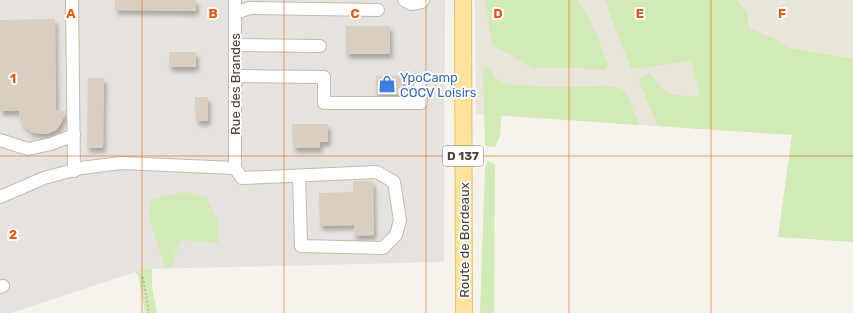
<svg xmlns="http://www.w3.org/2000/svg" width="853" height="313" font-family="Rubik,sans-serif">
<style>
.residential{fill:#eae5da}
.industrial{fill:#e6e2dd}
.green{fill:#d2eab5}
.building{fill:#d8cfc1;filter:url(#shadow)}
.lines{fill:none;stroke-linecap:round;stroke-linejoin:round}
.minor-casing{stroke:#c2bbae;stroke-width:14}
.major-casing{stroke:#e6c16a;stroke-width:18}
.path{stroke:#c4b79f;stroke-width:2;stroke-dasharray:2 2;stroke-linecap:butt}
.minor{stroke:#fff;stroke-width:12}
.major{stroke:#ffe39c;stroke-width:16}
.grid{fill:none;stroke:#e8590c;stroke-width:1;stroke-opacity:0.55}
.labels{text-anchor:middle;stroke-width:4;stroke-linejoin:round;paint-order:stroke}
.shield{fill:#fff;stroke:#817c74;stroke-width:1}
.shield-label{font-size:12px;font-weight:bold;fill:#4b4439}
.shop-label{font-size:13px;fill:#366cbe;stroke:#fff;text-anchor:start}
.street-label{font-size:13px;fill:#4b4439;stroke:#fff}
.grid-label{font-size:13px;text-anchor:middle;font-weight:bold;fill:#e8590c;stroke:#fff;stroke-width:4;stroke-linejoin:round;paint-order:stroke}
</style>
<defs>
<filter id="shadow"><feDropShadow dx="2.5" dy="4.5" stdDeviation="2" flood-color="#0004"/></filter>
</defs>
<rect width="100%" height="100%" fill="#f6f3ec"/>
<polygon class="residential" points="475,0 853,0 853,59 786,47 776,134 476,114"/>
<polygon class="industrial" points="0,0 445,0 444,262 144,269 11,313 0,313"/>
<g class="green">
<path d="M485 0H577C592 18 599 42 608 64L605 70 579 68H533L492 45Z"/>
<polygon points="605,0 736,0 747,12 749,28 780,41 786,47 853,59 853,242 778,237 792,135 658,126 638,79 649,73 668,94 700,97 691,61 631,69"/>
<polygon points="490,67 494,77 507,85 551,87 611,86 625,90 639,125 501,115 500,136 495,147 485,146 483,69"/>
<polygon points="488,161 495,165 494,313 480,313 485,167"/>
<polygon points="185,192 207,198 218,221 218,243 181,240 174,255 174,265 165,268 149,217 151,199"/>
<polygon points="144,269 152,269 152,287 157,313 145,313 138,275 135,272"/>
</g>
<g class="building">
<polygon points="115,0 196,0 196,11 115,10"/>
<polygon points="55,19 56,110 66,111 66,113 60,125 56,130 46,134 35,133 31,132 24,126 20,119 19,111 0,111 0,20"/>
<rect x="346" y="26" width="44" height="28"/>
<rect x="169" y="52" width="27" height="15"/>
<polygon points="403,75 402,94 376,95 376,76"/>
<polygon points="88,78 104,78 103,148 87,148"/>
<polygon points="195,97 208,97 208,121 196,121"/>
<polygon points="292,124 328,124 328,142 320,142 320,148 293,148"/>
<polygon points="353,181 373,181 374,235 354,236 354,225 320,226 319,193 353,192"/>
</g>
<g class="lines">
<g class="minor-casing">
<g id="minor">
<polyline points="72,0 74,171"/>
<polyline points="235,0 235,168"/>
<polyline points="404,0 411,4 422,2 423,0"/>
<polyline points="235,13 250,8 378,10"/>
<polyline points="235,45 320,46"/>
<polyline points="235,76 324,77 324,103 421,103 420,80"/>
<polyline points="0,140 28,149 51,144 74,135"/>
<polyline points="235,168 242,178 377,172 394,182 400,220 396,235 383,248 301,246 299,176"/>
<polyline points="0,197 44,178 81,168 121,163 235,168"/>
<polyline points="0,287 3,286"/>
</g>
</g>
<g class="major-casing">
<polyline id="major" points="463,0 464,313"/>
</g>
<polyline class="path" points="143,277 149,313"/>
<use href="#minor" class="minor"/>
<use href="#major" class="major"/>
</g>
<path class="grid" d="M142 0V313M284 0V313M426 0V313M569 0V313M711 0V313M0 156H853"/>
<defs>
<g id="shop-bare" transform="scale(1.38)"><path d="M-5-2.5h2.3a2.7 3.5 0 0 1 5.4 0H5L5.5 6h-11ZM-1.5-2.5h3a1.5 2.3 0 0 0-3 0Z" fill="#3f7fe0" stroke="#fff" stroke-width="2.5" paint-order="stroke"/></g>
</defs>
<g fill-rule="evenodd">
<use href="#shop-bare" x="387" y="84"/>
</g>
<g class="labels">
<rect class="shield" x="443" y="146" width="40" height="20" rx="3"/>
<g class="shield-label">
<text x="463" y="160">D 137</text>
</g>
<g class="shop-label">
<text x="400" y="82">YpoCamp<tspan x="400" dy="15">COCV Loisirs</tspan></text>
</g>
<g class="street-label">
<text transform="translate(235 84) rotate(-90)" y="5">Rue des Brandes</text>
<text transform="translate(464 240) rotate(-90)" y="5">Route de Bordeaux</text>
</g>
</g>
<g class="grid-label">
<text x="71" y="18">A</text>
<text x="213" y="18">B</text>
<text x="355" y="18">C</text>
<text x="498" y="18">D</text>
<text x="640" y="18">E</text>
<text x="782" y="18">F</text>
<text x="13" y="83">1</text>
<text x="13" y="239">2</text>
</g>
</svg>
